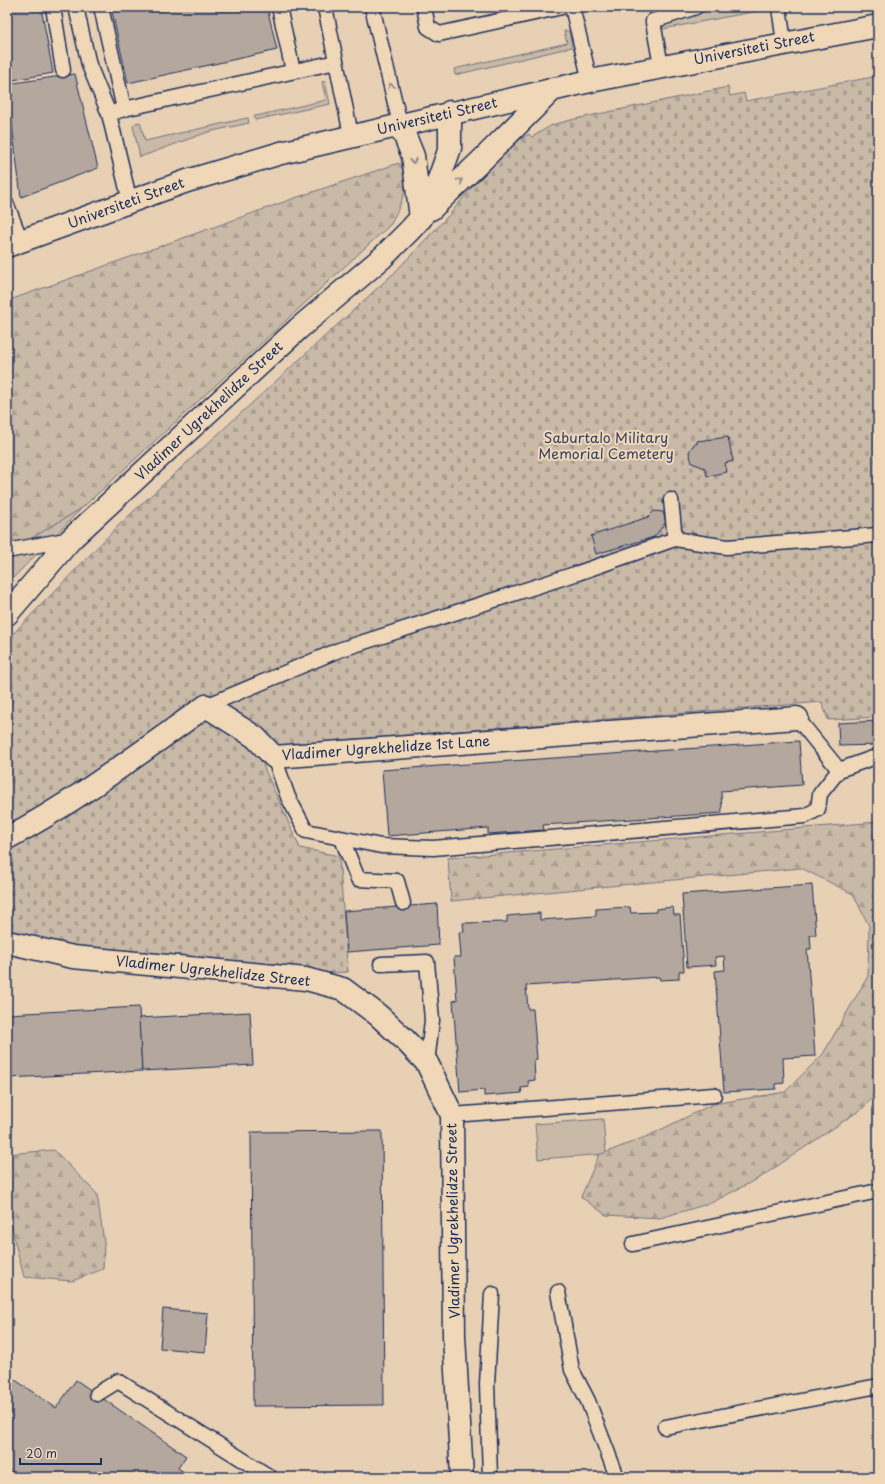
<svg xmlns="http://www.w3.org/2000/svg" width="885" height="1484" font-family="'Playpen Sans',sans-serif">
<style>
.green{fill:#c9b9a7;stroke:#727482}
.forest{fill:url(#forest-firs);stroke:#727482}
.cemetery{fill:url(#cemetery-stones);stroke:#727482}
.building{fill:#b4a89e;stroke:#1b2f5e}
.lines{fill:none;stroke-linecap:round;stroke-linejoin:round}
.lane-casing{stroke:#1b2f5e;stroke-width:17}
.street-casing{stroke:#1b2f5e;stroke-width:25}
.secondary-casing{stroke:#1b2f5e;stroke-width:25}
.lane{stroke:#efd7b7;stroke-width:14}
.street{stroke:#efd7b7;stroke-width:22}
.secondary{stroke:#efd7b7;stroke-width:22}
.oneway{stroke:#85838a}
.labels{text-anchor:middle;stroke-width:4;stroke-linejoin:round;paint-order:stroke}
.street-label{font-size:14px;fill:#1b2f5e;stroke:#efd7b7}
.park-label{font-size:14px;fill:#354469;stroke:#efd7b7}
</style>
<defs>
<pattern id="forest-firs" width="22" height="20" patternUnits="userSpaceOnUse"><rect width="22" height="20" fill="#c9b9a7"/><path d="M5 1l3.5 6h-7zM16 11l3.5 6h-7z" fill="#ac9f92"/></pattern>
<pattern id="cemetery-stones" width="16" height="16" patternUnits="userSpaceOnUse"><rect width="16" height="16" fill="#c9b9a7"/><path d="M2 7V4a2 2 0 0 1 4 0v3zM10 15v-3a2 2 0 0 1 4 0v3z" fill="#ac9f92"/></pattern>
</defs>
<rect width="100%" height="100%" fill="#e7d0b3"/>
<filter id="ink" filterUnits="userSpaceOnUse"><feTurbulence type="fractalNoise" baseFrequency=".025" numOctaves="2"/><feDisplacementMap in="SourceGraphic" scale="8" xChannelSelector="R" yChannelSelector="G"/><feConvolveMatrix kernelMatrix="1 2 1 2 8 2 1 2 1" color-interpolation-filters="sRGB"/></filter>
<g filter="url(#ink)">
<g class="green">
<polygon points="724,7 768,7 768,9 663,29 662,21"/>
<polygon points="564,31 569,31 572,47 455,75 454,69 567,43"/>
<polygon points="325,81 330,104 255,120 254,116 256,116 326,100 322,82"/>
<polygon points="247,118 248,118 249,123 208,132 140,157 133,126 136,123 140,122 145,141"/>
<polygon points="82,508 7,584 7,548 15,548"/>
<polygon points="603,1119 606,1154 538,1159 535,1124"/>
</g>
<g class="forest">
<path d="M399 163C413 185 400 204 391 224L82 508 15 548H7V301L295 198Z"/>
<polygon points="877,822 878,1092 863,1108 761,1177 711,1203 660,1218 606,1215 581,1197 599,1155 648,1136 713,1104 785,1092 823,1054 868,976 869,926 853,894 801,868 451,901 448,858"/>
<polygon points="54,1150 97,1194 104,1242 103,1269 72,1281 24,1277 15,1243 7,1196 7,1154"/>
</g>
<polygon class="cemetery" points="878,76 878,717 828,720 822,702 257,747 265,770 300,848 339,856 348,972 308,974 109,954 51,942 7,929 7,640 122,522 394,273 450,214 481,176 511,145 529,134 532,137 552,125 575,119 728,87 730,96 744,93 746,101"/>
<g class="building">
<polygon points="7,7 41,7 53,73 7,81"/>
<polygon points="111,7 267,7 277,50 128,83"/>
<polygon points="75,74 98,168 21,197 7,84"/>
<polygon points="728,437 733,461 725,463 727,472 707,476 705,468 692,463 689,452 694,444 697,444 697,441"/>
<polygon points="654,511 663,512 666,522 654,537 596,554 591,536 648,517"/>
<polygon points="878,721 878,745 839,746 838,723"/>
<polygon points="799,741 802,785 721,791 722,813 543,825 544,830 488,834 488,828 387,836 382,770"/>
<polygon points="812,885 816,935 810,935 811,949 807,949 815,1056 783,1058 784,1083 776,1084 776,1089 724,1092 715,971 725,970 724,956 715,957 716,965 687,967 682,894"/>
<polygon points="437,904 439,945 347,952 344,911"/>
<polygon points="630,907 631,913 656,912 656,909 673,907 674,915 680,915 684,971 679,971 679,979 660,980 659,977 526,986 528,1009 533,1009 537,1059 534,1060 535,1080 528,1081 529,1087 521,1088 522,1093 484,1096 484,1090 460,1092 453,1001 457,1000 454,957 461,957 459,932 464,932 463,923 507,922 507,916 540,913 540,920 596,916 596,909"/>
<polygon points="139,1007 142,1071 8,1078 7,1014"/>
<polygon points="250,1012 253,1065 142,1071 139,1018"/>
<polygon points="382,1131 384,1405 253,1406 251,1132"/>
<polygon points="163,1309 208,1313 205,1352 160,1348"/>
<polygon points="8,1375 56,1408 76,1380 186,1456 178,1468 191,1477 19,1477 7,1469 7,1377"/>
</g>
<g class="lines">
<g class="lane-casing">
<g id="lane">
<polyline points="53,7 63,70"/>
<polyline points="76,7 89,65 109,114 124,109"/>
<polyline points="101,7 124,109 336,62"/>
<polyline points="279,7 293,71"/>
<polyline points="325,7 351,135"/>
<polyline points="372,7 400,124"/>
<polyline points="424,7 428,27 439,34 562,7"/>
<polyline points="572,7 590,81"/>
<polyline points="779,7 784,43"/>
<polyline points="653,21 696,7"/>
<polyline points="653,22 661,66"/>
<polyline points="109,114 130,202"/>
<polyline points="7,205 21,241"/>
<polyline points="671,500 675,539"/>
<polyline points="7,551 71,539"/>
<polyline points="206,706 339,650 578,573 675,539 727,547 878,535"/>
<polyline points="274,757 288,797 306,831 381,846 433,848 805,816 818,809 820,794 839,770 797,718"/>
<polyline points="839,770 878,756"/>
<polyline points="342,839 358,879 397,881 403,903"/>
<polyline points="381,964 427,962 432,1020 427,1063"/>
<polyline points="452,1115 714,1095"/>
<polyline points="633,1244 878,1191"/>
<polyline points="558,1292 572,1370 588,1401 617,1477"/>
<polyline points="97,1394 118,1381 270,1477"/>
<polyline points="665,1427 878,1386"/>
<polyline points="490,1477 487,1384 492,1294"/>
</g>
</g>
<g class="street-casing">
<g id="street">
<polyline points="400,124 413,156 421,218"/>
<polyline points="431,209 483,159 553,89"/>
<polyline points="7,614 71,539 298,329 383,257 409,231 421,218 435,190 450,148 450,112"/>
<path d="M7 838C77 801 141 752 206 706L255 737 274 757 797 718"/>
<polyline points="7,942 73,957 306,979 343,989 378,1015 405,1040 427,1063 452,1115 454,1336 462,1477"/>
</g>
</g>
<g class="secondary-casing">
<polyline id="secondary" points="7,246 187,181 281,153 590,81 878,26"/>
</g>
<use href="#lane" class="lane"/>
<use href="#street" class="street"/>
<use href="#secondary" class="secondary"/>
</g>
<defs><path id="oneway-chevron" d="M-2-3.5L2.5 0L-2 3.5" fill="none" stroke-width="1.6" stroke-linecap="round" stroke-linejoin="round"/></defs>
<g class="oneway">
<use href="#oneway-chevron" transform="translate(391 86) rotate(-104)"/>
<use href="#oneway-chevron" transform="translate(413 161) rotate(78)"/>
<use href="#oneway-chevron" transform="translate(460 181) rotate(-43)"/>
</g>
</g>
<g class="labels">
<g class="street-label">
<text transform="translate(754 48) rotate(-11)" y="5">Universiteti Street</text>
<text transform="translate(437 116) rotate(-13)" y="5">Universiteti Street</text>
<text transform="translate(126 203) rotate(-20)" y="5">Universiteti Street</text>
<text transform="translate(209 411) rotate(-43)" y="5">Vladimer Ugrekhelidze Street</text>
<text transform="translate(386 748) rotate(-4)" y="5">Vladimer Ugrekhelidze 1st Lane</text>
<text transform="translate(213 971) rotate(6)" y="5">Vladimer Ugrekhelidze Street</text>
<text transform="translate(453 1221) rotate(-91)" y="5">Vladimer Ugrekhelidze Street</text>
</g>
<g class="park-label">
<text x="606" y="443">Saburtalo Military<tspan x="606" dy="16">Memorial Cemetery</tspan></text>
</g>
</g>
<rect width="885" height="1484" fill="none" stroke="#efd7b7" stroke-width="24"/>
<rect x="12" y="12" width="861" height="1460" fill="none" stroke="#1b2f5e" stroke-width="1.5" filter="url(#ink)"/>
<path d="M20 1458v6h81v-6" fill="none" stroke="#1b2f5e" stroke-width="2"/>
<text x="26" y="1458" font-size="12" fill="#1b2f5e" stroke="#efd7b7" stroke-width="3" paint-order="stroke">20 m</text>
</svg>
